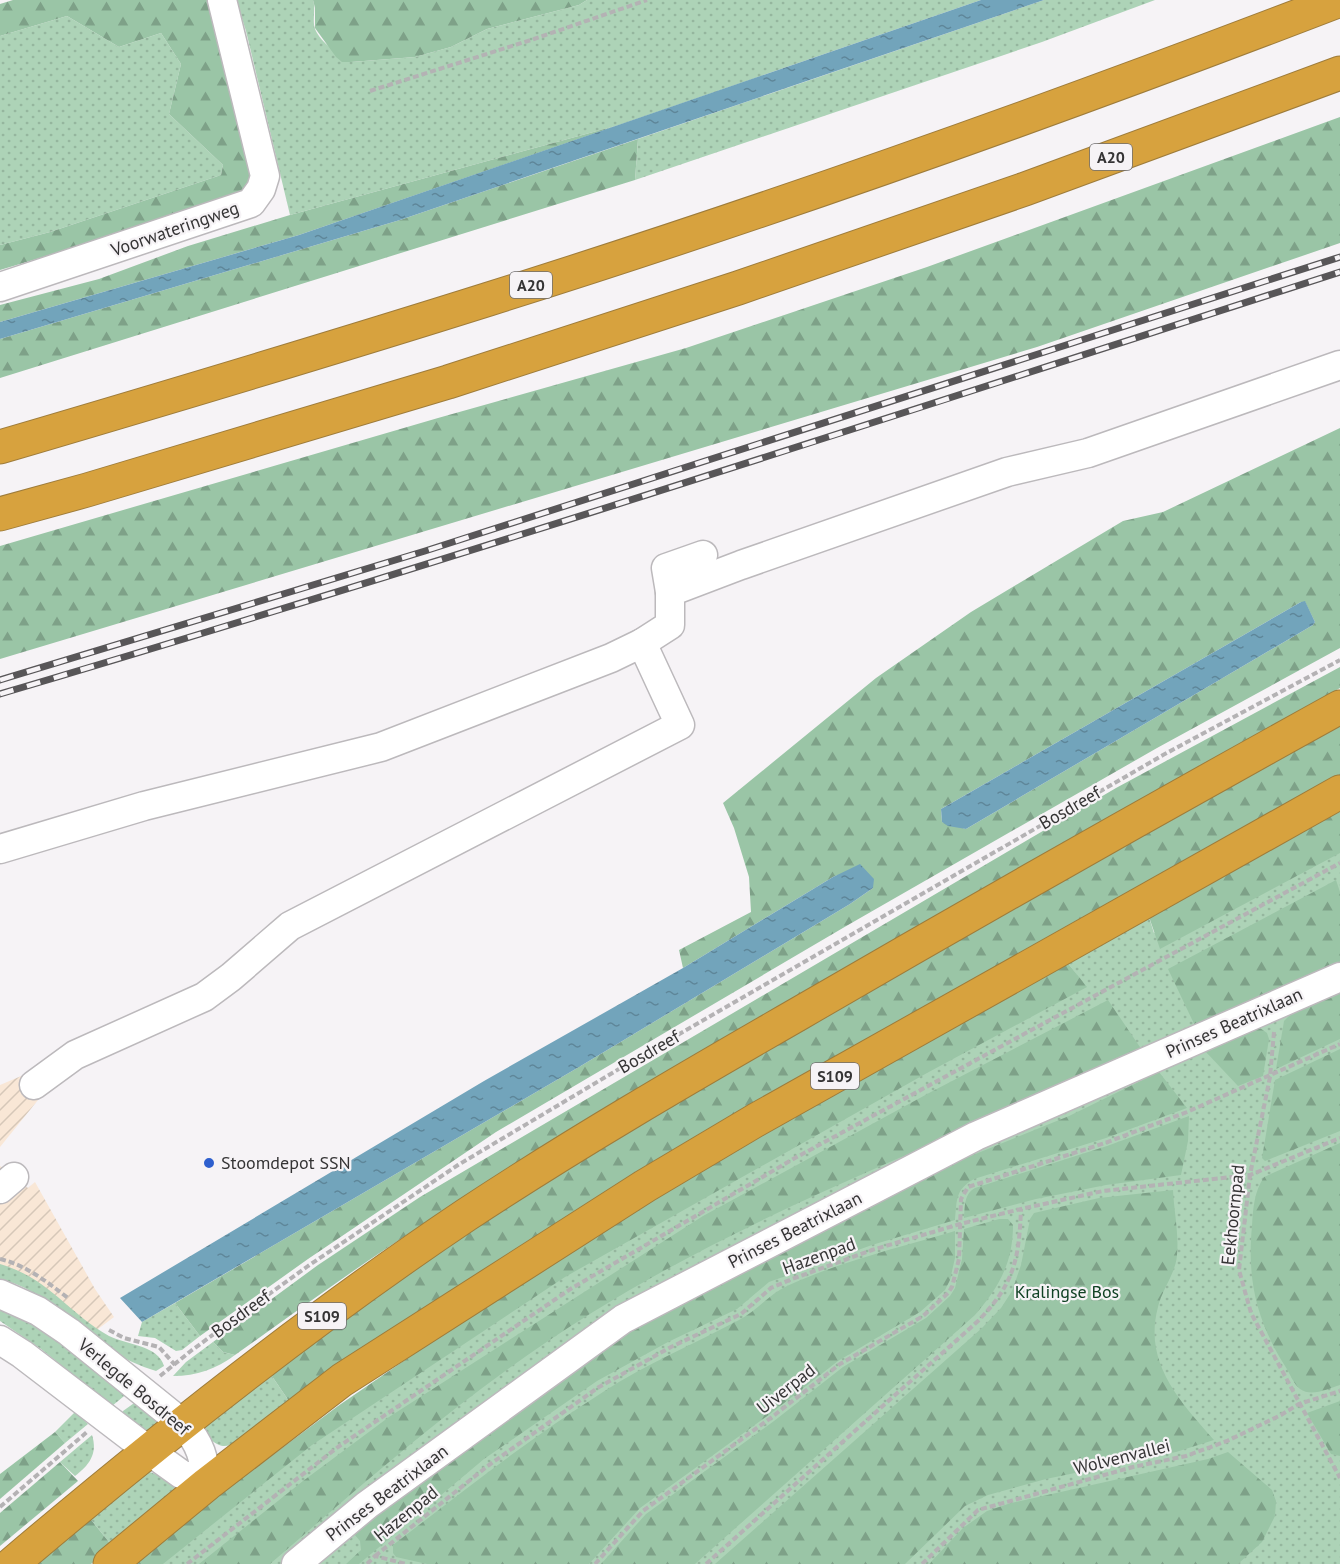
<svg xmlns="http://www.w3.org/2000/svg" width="1340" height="1564" font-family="'PT Sans',sans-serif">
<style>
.industrial{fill:url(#industrial-furrows)}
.green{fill:url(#green-dots)}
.forest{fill:url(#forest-firs);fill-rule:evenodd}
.water{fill:url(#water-ripples)}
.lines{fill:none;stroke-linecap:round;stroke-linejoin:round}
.minor-casing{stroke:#bcb9bc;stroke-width:31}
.highway-casing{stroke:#9e7c3b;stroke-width:35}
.path{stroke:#b4b2b4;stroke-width:4;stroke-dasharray:6 3;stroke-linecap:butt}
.minor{stroke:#fff;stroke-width:28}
.highway{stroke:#d7a23e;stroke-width:33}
.rail-casing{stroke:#585658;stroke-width:7}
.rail{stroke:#f6f3f6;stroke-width:4.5;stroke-dasharray:14;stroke-linecap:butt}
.poi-dot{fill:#2e5fce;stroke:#f6f3f6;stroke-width:2}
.labels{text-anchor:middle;stroke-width:4.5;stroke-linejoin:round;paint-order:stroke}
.shield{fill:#f6f3f6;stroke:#6f6d6f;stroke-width:1.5}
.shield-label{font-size:16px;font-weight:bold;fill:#353435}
.street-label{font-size:18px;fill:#353435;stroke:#f6f3f6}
.poi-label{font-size:18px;fill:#353435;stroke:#f6f3f6;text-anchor:start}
.park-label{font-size:18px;fill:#104224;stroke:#f6f3f6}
</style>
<defs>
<pattern id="industrial-furrows" width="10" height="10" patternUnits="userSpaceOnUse" patternTransform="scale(1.5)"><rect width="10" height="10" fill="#f9e7d6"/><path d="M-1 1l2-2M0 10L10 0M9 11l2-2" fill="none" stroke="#d6c7b8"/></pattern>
<pattern id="green-dots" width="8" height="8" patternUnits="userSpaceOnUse" patternTransform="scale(1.5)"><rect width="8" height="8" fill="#add3b7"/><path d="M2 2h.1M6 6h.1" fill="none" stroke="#95b69e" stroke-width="1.8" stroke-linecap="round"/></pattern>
<pattern id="forest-firs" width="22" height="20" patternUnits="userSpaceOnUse" patternTransform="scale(1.5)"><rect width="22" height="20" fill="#9ac5a6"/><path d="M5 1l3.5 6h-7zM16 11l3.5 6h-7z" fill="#7ea188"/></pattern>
<pattern id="water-ripples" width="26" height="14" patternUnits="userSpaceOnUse" patternTransform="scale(1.5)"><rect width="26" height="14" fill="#72a4bb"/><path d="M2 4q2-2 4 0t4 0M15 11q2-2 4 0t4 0" fill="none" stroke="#5e8699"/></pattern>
</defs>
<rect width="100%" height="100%" fill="#f6f3f6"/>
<g class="industrial">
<polygon points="26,1074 38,1100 0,1147 0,1085"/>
<polygon points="0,1166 28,1188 35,1182 95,1289 114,1317 94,1332 35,1286 0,1272"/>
</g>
<g class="green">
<path d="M236 0H313C316 9 312 20 315 29 321 44 339 53 351 62L415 57 451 47 487 29 579 5 587 0H981L619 125 290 215 246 31Z"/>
<polygon points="1044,0 1155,0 1042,42 635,180 638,139"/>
<polygon points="67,16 119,47 161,33 181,64 169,114 223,165 221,175 50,232 0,245 0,36"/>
<polygon points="1340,832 1340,1564 144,1564 492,1311 1077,975 1067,962 1149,917 1154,933"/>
<path d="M0 1264C50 1279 68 1313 109 1336 127 1345 158 1345 164 1366L156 1371C140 1366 124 1359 110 1350 85 1333 29 1279 0 1281Z"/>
<polygon points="0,1302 6,1304 129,1392 112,1406 41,1349 0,1321"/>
<polygon points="175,1303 200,1336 182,1350 176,1351 155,1338 138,1336 142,1322"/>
<path d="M213 1342 223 1352 235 1355C216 1369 197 1376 173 1376L186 1362Z"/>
<path d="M265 1366 293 1407C280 1415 237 1448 223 1446 216 1446 199 1430 193 1425Z"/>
<polygon points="137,1401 165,1421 152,1435 122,1415 123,1411"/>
<polygon points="75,1412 88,1424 65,1443 55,1432"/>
<path d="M92 1435C98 1454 89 1465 75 1476L60 1462Z"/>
<polygon points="142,1469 168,1479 177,1488 113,1547 84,1511"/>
</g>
<g class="forest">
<polygon points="13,0 213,0 256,180 239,194 212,206 0,270 0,245 50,232 221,175 223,165 169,114 181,64 161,33 119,47 67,16 0,36 0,4"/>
<polygon points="313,0 587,0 579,5 487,29 451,47 415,57 351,62 342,62 336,57 315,28 315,8"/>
<polygon points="1340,117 1340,243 1037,347 0,659 0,546 438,418 686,348 927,267"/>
<polygon points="619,125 299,235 0,322 0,305 99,279 188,246 290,215"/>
<polygon points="638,139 635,180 0,378 0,339 400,220"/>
<path d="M1340 428V648L1157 748 848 925 496 1132 308 1259 200 1336 175 1303 579 1067 850 904 873 888 838 875 833 877 683 968 679 950 751 912 749 877 734 828 723 803 876 678 971 612 1123 521 1163 512ZM1301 602H1305L1315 622 1313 625 966 829 942 822 941 809Z"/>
<path d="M1340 667V688C1200 765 1061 844 922 924 753 1021 585 1119 422 1225 358 1266 297 1311 235 1355L223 1352 213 1342 318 1265 420 1197 1116 788Z"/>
<polygon points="1340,719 1340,778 293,1407 265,1366 497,1207"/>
<polygon points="1340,810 1340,853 1160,949 1149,917"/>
<polygon points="1336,880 1340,892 1340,963 1197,1030 1168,969"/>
<polygon points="1067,962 1087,987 927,1073 565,1277 312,1445 163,1564 131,1564 159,1540 338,1406 510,1288 796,1112"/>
<polygon points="1340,990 1340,1039 1276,1069 1284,1021 1291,1014"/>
<path d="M1108 1000 1144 1053C959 1136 766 1205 593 1312 476 1384 373 1475 270 1564H199L303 1481 389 1417 703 1216 929 1093Z"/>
<polygon points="1260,1028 1267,1033 1269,1039 1263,1076 1238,1086 1206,1052"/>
<polygon points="1340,1049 1340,1131 1265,1161 1262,1158 1275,1080"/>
<path d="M1159 1072 1187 1108 1106 1138 974 1179C955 1190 957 1200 955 1220L872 1245 769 1282 737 1309 668 1342 597 1381 484 1459 359 1564H346L361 1550 360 1541 349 1528 521 1387 835 1211 1069 1116Z"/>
<path d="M1189 1116 1188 1141 1181 1175 1106 1185 1036 1199 964 1218C965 1206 964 1194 975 1188L1107 1146Z"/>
<path d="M1340 1143V1385C1328 1389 1311 1397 1300 1389 1294 1385 1289 1372 1285 1366 1256 1320 1247 1279 1252 1226 1253 1209 1254 1192 1264 1177Z"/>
<path d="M1173 1190C1174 1211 1179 1234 1177 1255 1176 1273 1162 1289 1158 1307 1143 1363 1180 1401 1214 1440L1176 1452 1046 1479 988 1495 965 1506 905 1564H715L982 1328 1001 1308 1012 1291 1021 1265 1030 1219 1034 1213 1099 1198Z"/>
<path d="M999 1219H1008L1013 1225C1013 1263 999 1287 975 1315L695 1564H601L646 1514 774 1421 843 1367 926 1318 950 1296 955 1288 962 1259 964 1229Z"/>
<path d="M955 1231V1258L950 1280 945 1290 920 1312 838 1361 770 1414 640 1508 589 1564H427L396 1557 393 1553V1545C462 1492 530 1438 603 1392 646 1364 694 1344 739 1320 757 1311 768 1295 787 1286 839 1262 901 1247 955 1231Z"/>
<polygon points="1340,1401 1340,1456 1331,1454 1307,1413"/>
<polygon points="55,1432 65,1443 0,1499 0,1474"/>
<polygon points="1228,1452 1272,1490 1276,1501 1275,1516 1262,1542 1238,1564 929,1564 963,1528 987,1511 1011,1503 1208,1459"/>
<polygon points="60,1462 78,1481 0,1546 0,1513"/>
<polygon points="84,1511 113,1547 91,1564 20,1564"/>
</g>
<g class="water">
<polygon points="981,0 1044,0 400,220 0,339 0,322 299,235"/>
<polygon points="1305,601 1315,622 1313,625 966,829 948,826 942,822 941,809 1301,602"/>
<polygon points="860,864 874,879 873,888 850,904 579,1067 142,1322 120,1298 484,1081 683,968 833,877"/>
</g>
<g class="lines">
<g class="minor-casing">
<g id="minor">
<polyline points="0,287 251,203 261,189 265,176 222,0"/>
<polyline points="670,592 666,568 703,555"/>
<polyline points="0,849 144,806 381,747 611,658 642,643 670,625 670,592 741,565 1007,472 1088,453 1340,365"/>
<polyline points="34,1085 75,1055 204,997 231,977 290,926 680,725 642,643"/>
<polyline points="0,1189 14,1177"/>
<path d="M0 1294 38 1311 69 1332 183 1424C201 1444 204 1458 207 1484L181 1474 149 1451 22 1354 0 1340"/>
<polyline points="296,1564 367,1505 623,1319 976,1136 1340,977"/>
</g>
</g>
<g class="highway-casing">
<g id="highway">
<path d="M0 447C163 399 327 350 489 299 776 209 1059 108 1340 0"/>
<polyline points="0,514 87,490 448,382 738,288 1025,189 1340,73"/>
<path d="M12 1564C158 1440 308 1321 466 1215 575 1143 687 1078 800 1013 979 909 1159 807 1340 707"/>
<polyline points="110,1564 207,1484 342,1380 645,1186 756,1120 1340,792"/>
</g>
</g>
<g class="path">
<polyline points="370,91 534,39 647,0"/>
<polyline points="1274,1032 1270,1077 1250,1175 1239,1270 1251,1313 1340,1478"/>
<path d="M0 1259C26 1265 47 1282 68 1298"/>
<polyline points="109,1330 124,1338 159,1347 175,1365"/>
<polyline points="160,1376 192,1350 308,1266 458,1165 629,1063 1163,755 1340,660"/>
<polyline points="0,1507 87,1432"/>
<polyline points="375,1556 489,1465 599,1387 671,1347 741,1314 771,1288 792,1279 872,1250 960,1224 1021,1209 1103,1191 1250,1175 1340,1138"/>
<polyline points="187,1564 338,1447 572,1288 795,1158 1340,863"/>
<polyline points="367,1564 375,1556 406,1564"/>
<polyline points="595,1564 643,1511 772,1417 840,1364 923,1316 948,1293 952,1287 959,1259 961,1199 968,1187 1105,1143 1187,1112 1340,1044"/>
<path d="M706 1564 978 1321C1014 1284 1019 1260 1021 1209"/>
<polyline points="922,1564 978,1510 1133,1467 1186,1456 1227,1441 1281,1415 1299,1404 1340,1391"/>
</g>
<use href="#minor" class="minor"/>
<use href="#highway" class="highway"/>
<g class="rail-casing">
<g id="rail">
<polyline points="0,680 425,551 1340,257"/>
<path d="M0 694C449 561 894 416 1340 272"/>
</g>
</g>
<use href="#rail" class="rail"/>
</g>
<circle class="poi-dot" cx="209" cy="1163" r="6"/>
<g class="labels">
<g class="shield">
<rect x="1090" y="144" width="42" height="26" rx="4.5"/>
<rect x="510" y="272" width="42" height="26" rx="4.5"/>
<rect x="811" y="1063" width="48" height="26" rx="4.5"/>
<rect x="298" y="1303" width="48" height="26" rx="4.5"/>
</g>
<g class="shield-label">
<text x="1111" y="163">A20</text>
<text x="531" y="291">A20</text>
<text x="835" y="1082">S109</text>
<text x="322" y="1322">S109</text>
</g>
<g class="street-label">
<text transform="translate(175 229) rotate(-19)" y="6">Voorwateringweg</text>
<text transform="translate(1070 808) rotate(-30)" y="6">Bosdreef</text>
<text transform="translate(1234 1023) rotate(-24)" y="6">Prinses Beatrixlaan</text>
<text transform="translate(649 1052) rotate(-30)" y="6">Bosdreef</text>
<text transform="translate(1233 1215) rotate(-84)" y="6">Eekhoornpad</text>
<text transform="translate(795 1230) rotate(-27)" y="6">Prinses Beatrixlaan</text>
<text transform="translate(819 1256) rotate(-20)" y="6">Hazenpad</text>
<text transform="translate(241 1314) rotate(-36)" y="6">Bosdreef</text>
<text transform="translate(134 1387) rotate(40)" y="6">Verlegde Bosdreef</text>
<text transform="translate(786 1389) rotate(-38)" y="6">Uiverpad</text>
<text transform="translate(1122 1457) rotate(-14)" y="6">Wolvenvallei</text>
<text transform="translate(387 1493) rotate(-37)" y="6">Prinses Beatrixlaan</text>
<text transform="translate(406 1514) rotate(-39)" y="6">Hazenpad</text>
</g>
<g class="poi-label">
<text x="221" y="1169">Stoomdepot SSN</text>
</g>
<g class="park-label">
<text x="1067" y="1298">Kralingse Bos</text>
</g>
</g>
</svg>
